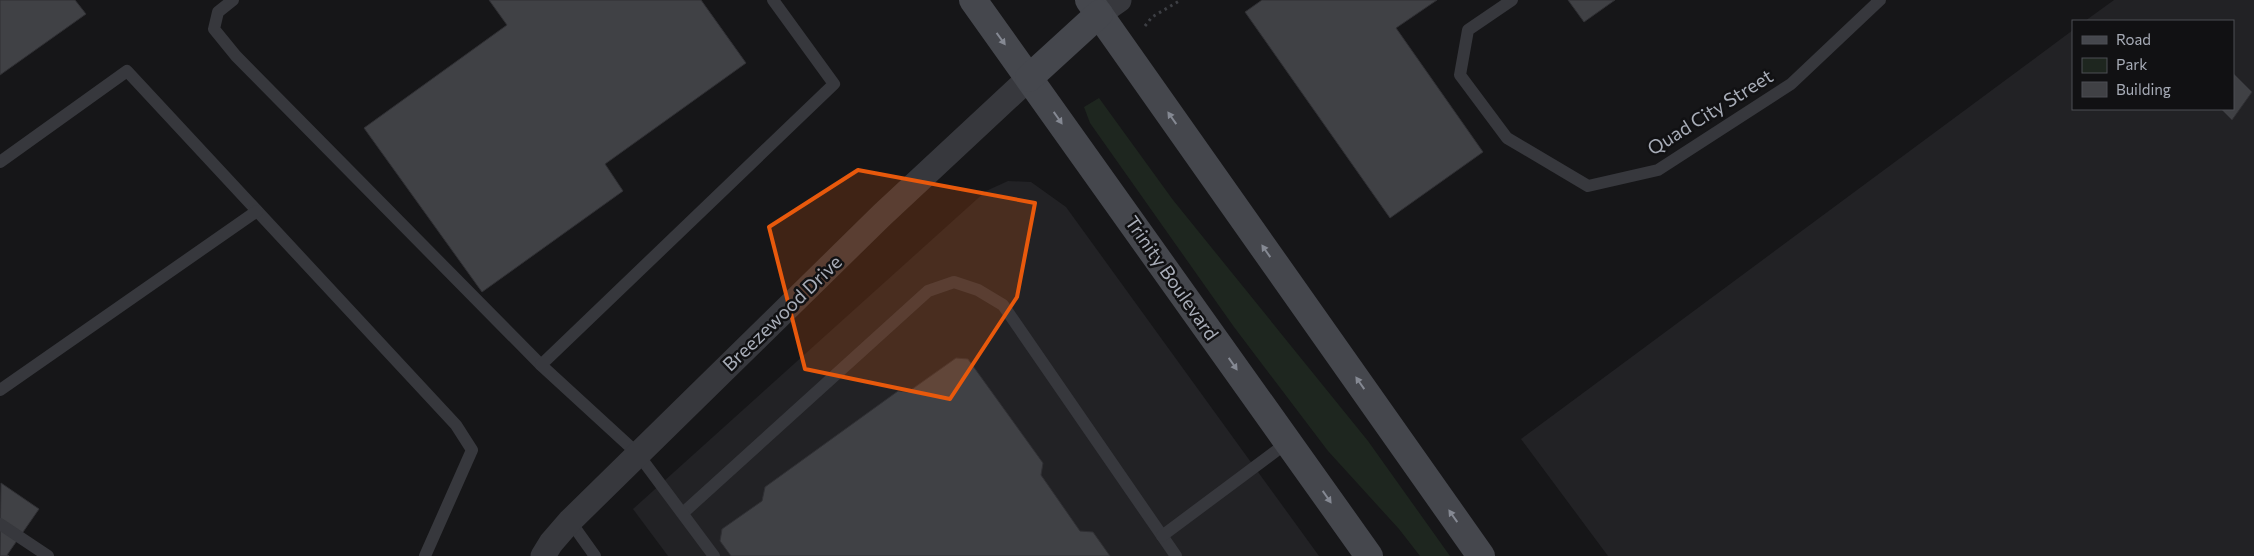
<svg xmlns="http://www.w3.org/2000/svg" width="2254" height="556" font-family="Commissioner,sans-serif">
<style>
.built{fill:#222225}
.green{fill:#1e261f}
.building{fill:#404145;stroke:#303034}
.lines{fill:none;stroke-linecap:round;stroke-linejoin:round}
.path{stroke:#3d3f44;stroke-width:3;stroke-dasharray:2.5 4;stroke-linecap:butt}
.service{stroke:#37383d;stroke-width:12}
.minor{stroke:#37383d;stroke-width:25}
.secondary{stroke:#45474d;stroke-width:28}
.oneway{fill:#858993}
.marked{fill:#e8590c;fill-opacity:0.2;stroke:#e8590c;stroke-width:4;stroke-linejoin:round}
.labels{text-anchor:middle;stroke-width:5;stroke-linejoin:round;paint-order:stroke}
.street-label{font-size:19px;fill:#a8adb8;stroke:#111113}
</style>
<rect width="100%" height="100%" fill="#161618"/>
<g class="built">
<polygon points="2114,0 2254,0 2254,556 1608,556 1521,439 2073,30 2073,109 2233,109 2233,21 2085,21"/>
<polygon points="1008,181 1031,182 1066,207 1319,556 668,556 633,509 986,191"/>
</g>
<polygon class="green" points="1099,98 1173,200 1368,441 1450,556 1420,556 1399,529 1328,451 1234,327 1090,123 1084,107"/>
<g class="building">
<polygon points="0,0 75,0 86,14 0,75"/>
<polygon points="489,0 701,0 746,63 605,164 623,191 482,292 364,128 507,25"/>
<polygon points="1262,0 1437,0 1396,28 1483,152 1390,218 1245,12"/>
<polygon points="1568,0 1615,0 1584,22"/>
<polygon points="2233,73 2252,92 2232,120 2221,109 2233,109"/>
<polygon points="956,358 968,359 1043,463 1041,475 1080,531 1093,532 1110,556 731,556 720,541 722,529 762,501 765,487 898,391 908,392"/>
<polygon points="1,483 39,509 7,555 9,556 0,556"/>
</g>
<g class="lines">
<polyline class="path" points="1145,26 1152,17 1181,0"/>
<g class="service">
<polyline points="233,0 218,12 214,29 236,56 541,365"/>
<polyline points="1512,0 1468,30 1460,75 1507,138 1588,186 1658,170 1791,84 1880,0"/>
<polyline points="0,162 127,71 456,425 472,450 425,556"/>
<polyline points="0,390 257,211"/>
<polyline points="683,513 928,291 954,282 978,290 1003,305 1176,556"/>
<polyline points="570,521 595,556"/>
<polyline points="0,524 48,556"/>
<polyline points="1162,536 1288,442"/>
<polyline points="714,556 638,454 541,365 834,84 773,0"/>
</g>
<g class="minor">
<polyline points="1099,14 1119,0"/>
<polyline points="543,556 551,543 570,521 882,215 1029,78"/>
</g>
<g class="secondary">
<polyline points="973,0 1369,556"/>
<polyline points="1089,0 1481,556"/>
<polyline points="1029,78 1099,14"/>
</g>
</g>
<defs><path id="oneway-solid" d="M-6-.8H1V-3.2L6.5 0L1 3.2V.8H-6Z" transform="scale(1.25)"/></defs>
<g class="oneway">
<use href="#oneway-solid" transform="translate(1001 39) rotate(54)"/>
<use href="#oneway-solid" transform="translate(1058 118) rotate(55)"/>
<use href="#oneway-solid" transform="translate(1172 118) rotate(-125)"/>
<use href="#oneway-solid" transform="translate(1266 251) rotate(-125)"/>
<use href="#oneway-solid" transform="translate(1233 364) rotate(55)"/>
<use href="#oneway-solid" transform="translate(1360 383) rotate(-125)"/>
<use href="#oneway-solid" transform="translate(1327 497) rotate(55)"/>
<use href="#oneway-solid" transform="translate(1453 516) rotate(-125)"/>
</g>
<path class="marked" d="M858 170 1035 203 1017 297 950 399 805 369 769 227Z"/>
<g class="labels">
<g class="street-label">
<text transform="translate(1710 112) rotate(-32)" y="7">Quad City Street</text>
<text transform="translate(1172 278) rotate(55)" y="7">Trinity Boulevard</text>
<text transform="translate(782 313) rotate(-44)" y="7">Breezewood Drive</text>
</g>
</g>
<rect x="2072" y="20" width="162" height="90" fill="#111113" stroke="#4d4f55"/>
<rect x="2082" y="36" width="25" height="8" fill="#45474d" stroke="#4d4f55"/>
<text x="2116" y="45" font-size="15" fill="#a8adb8">Road</text>
<rect x="2082" y="58" width="25" height="15" fill="#1e261f" stroke="#4d4f55"/>
<text x="2116" y="70" font-size="15" fill="#a8adb8">Park</text>
<rect x="2082" y="82" width="25" height="15" fill="#404145" stroke="#4d4f55"/>
<text x="2116" y="95" font-size="15" fill="#a8adb8">Building</text>
</svg>
